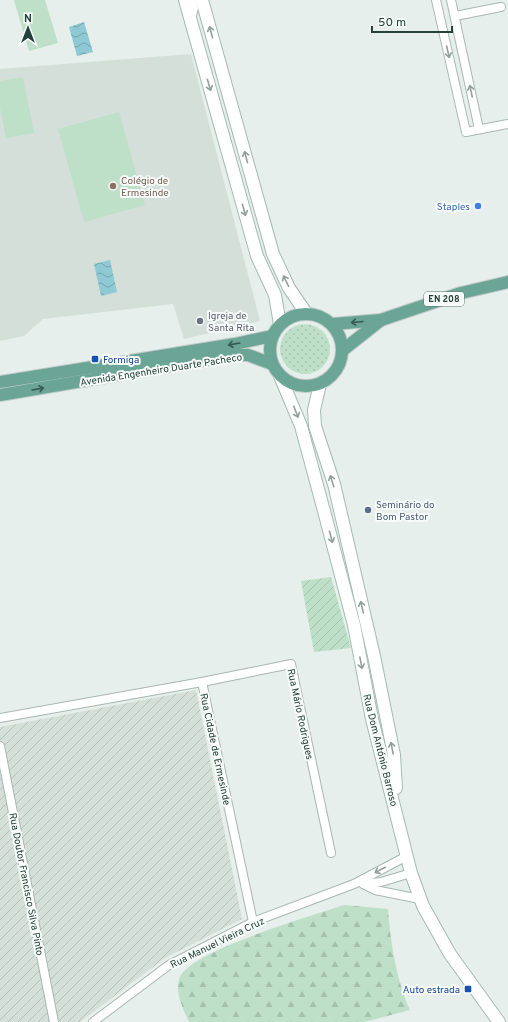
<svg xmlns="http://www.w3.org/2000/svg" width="508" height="1022" font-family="Overpass,sans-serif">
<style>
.built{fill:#d4dfda}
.industrial{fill:url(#industrial-furrows)}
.grass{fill:url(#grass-dots)}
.forest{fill:url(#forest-firs)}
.garden{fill:url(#garden-furrows)}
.pitch{fill:#bfe0c8}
.water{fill:url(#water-waves)}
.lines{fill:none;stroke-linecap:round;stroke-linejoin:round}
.street-casing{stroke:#a8b8b2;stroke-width:10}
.secondary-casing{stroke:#a4bbb3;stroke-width:14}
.primary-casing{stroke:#c2cac8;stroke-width:14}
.street{stroke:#fff;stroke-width:8}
.secondary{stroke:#fff;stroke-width:12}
.primary{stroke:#6aa596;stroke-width:12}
.oneway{stroke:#92a09c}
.oneway2{stroke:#365b51}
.education-dot{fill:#8d6e63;stroke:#f7fbf9;stroke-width:1.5}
.shop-dot{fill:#3f7fe0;stroke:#f7fbf9;stroke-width:1.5}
.worship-dot{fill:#6b7280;stroke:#f7fbf9;stroke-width:1.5}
.transit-dot{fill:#1a4fb4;stroke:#f7fbf9;stroke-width:1.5}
.service-dot{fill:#5c6f8a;stroke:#f7fbf9;stroke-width:1.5}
.labels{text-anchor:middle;stroke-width:4;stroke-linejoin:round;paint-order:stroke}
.shield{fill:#f7fbf9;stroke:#637a73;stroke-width:1}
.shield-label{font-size:9px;font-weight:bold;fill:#24423a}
.education-label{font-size:10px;fill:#785e54;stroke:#f7fbf9;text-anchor:start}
.shop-label{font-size:10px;fill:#366cbe;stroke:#f7fbf9;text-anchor:end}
.worship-label{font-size:10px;fill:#5b616d;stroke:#f7fbf9;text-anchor:start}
.transit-label{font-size:10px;fill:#164399;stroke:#f7fbf9;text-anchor:start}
.street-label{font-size:10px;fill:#24423a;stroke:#f7fbf9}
.service-label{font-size:10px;fill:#4e5e75;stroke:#f7fbf9;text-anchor:start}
</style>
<defs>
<pattern id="industrial-furrows" width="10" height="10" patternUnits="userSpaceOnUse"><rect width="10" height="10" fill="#d4dfda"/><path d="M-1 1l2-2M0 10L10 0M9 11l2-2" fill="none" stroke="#b6c1bc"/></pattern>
<pattern id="grass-dots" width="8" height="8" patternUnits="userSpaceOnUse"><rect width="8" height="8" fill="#bfe0c8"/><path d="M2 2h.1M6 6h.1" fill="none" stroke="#a4c1ad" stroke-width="1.8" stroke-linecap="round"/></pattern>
<pattern id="forest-firs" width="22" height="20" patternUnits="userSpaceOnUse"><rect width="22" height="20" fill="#bfe0c8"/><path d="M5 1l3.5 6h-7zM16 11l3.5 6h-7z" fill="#a4c1ad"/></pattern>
<pattern id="garden-furrows" width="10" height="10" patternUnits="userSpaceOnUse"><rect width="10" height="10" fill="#bfe0c8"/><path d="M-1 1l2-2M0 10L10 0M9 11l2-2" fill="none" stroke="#a4c1ad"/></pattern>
<pattern id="water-waves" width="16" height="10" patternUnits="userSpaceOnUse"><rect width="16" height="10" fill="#8ec9d4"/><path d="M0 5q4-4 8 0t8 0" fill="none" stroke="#74a5ad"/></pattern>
</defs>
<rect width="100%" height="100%" fill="#e6efeb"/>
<polygon class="built" points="191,54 260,321 184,339 173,304 43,319 24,336 0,341 0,69"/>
<polygon class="industrial" points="196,690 242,919 165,958 80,1022 0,1022 0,727"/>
<circle class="grass" cx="305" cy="349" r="25"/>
<path class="forest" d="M344 905 388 909C390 940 397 982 410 1010L365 1022H189C183 1009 173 989 181 975 197 949 311 916 344 905Z"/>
<polygon class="garden" points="331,577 351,648 314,652 301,581"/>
<g class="pitch">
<polygon points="14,0 45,0 58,43 29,51"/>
<polygon points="23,77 34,133 6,138 0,108 0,81"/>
<polygon points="119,112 145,205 84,222 58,129"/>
</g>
<g class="water">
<polygon points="84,22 93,52 77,56 69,27"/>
<polygon points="110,260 117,292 101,296 94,264"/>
</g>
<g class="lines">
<g class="street-casing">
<g id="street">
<polyline points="436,0 466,132 508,124"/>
<polyline points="451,0 479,129"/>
<polyline points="455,16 501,7"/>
<polyline points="191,19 194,8 192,0"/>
<polyline points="202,682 253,922"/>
<polyline points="0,718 202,682 291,664 331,853"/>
<polyline points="0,746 54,1022"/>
<polyline points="363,884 375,890 420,899"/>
<polyline points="364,884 381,882 411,873"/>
<polyline points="93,1022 169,965 253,922 354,884 407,856"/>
</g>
</g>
<g class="secondary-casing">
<g id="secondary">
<polyline points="185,0 257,256 275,295 280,324"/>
<polyline points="202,0 273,254 289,288 306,313"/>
<polyline points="280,376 301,426 324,511 354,625 372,719 411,873 423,906 450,954 499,1022"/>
<polyline points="320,384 314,410 315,426 334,484 374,656 394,755 396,788"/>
</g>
</g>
<g class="primary-casing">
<g id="primary">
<circle cx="306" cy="350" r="36"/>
<polyline points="333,324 381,320 461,293 508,282"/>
<polyline points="343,350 381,320"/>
<polyline points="0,382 235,344 272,336"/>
<polyline points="0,395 234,355 248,355 272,364"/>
</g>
</g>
<use href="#street" class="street"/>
<use href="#secondary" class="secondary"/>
<use href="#primary" class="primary"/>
</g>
<defs><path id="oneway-shaft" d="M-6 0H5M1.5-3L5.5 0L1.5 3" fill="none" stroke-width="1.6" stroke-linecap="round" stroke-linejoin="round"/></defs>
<g class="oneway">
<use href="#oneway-shaft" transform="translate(211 32) rotate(-105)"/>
<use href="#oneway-shaft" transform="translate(448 52) rotate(77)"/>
<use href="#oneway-shaft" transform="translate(209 85) rotate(74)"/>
<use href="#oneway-shaft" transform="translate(471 91) rotate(-102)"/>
<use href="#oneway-shaft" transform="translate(246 157) rotate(-105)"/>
<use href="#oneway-shaft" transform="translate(244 210) rotate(74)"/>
<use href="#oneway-shaft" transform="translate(286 281) rotate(-116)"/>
<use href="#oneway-shaft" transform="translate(296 412) rotate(69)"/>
<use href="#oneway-shaft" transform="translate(332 481) rotate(-107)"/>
<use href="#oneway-shaft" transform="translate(331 537) rotate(75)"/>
<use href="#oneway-shaft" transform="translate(362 607) rotate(-103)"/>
<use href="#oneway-shaft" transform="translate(361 663) rotate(79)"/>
<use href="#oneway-shaft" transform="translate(392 748) rotate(-101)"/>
<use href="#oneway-shaft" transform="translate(380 870) rotate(153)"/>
</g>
<g class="oneway2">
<use href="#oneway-shaft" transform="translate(357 322) rotate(175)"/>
<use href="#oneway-shaft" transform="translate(234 344) rotate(170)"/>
<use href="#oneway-shaft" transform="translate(38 389) rotate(-10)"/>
</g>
<circle class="education-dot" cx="113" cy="186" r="4"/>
<circle class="shop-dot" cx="478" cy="206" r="4"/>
<circle class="worship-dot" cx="200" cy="321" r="4"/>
<g class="transit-dot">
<rect x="91" y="355" width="8" height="8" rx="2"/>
<rect x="464" y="985" width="8" height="8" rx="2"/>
</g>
<circle class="service-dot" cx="368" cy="510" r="4"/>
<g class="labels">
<rect class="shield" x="424" y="292" width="40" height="14" rx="3"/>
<g class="shield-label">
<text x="444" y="302">EN 208</text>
</g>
<g class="education-label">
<text x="121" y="184">Colégio de<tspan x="121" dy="12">Ermesinde</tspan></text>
</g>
<g class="shop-label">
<text x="470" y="210">Staples</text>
</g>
<g class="worship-label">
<text x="208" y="319">Igreja de<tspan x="208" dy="12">Santa Rita</tspan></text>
</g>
<g class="transit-label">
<text x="103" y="363">Formiga</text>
<text x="460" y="993" text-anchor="end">Auto estrada</text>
</g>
<g class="street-label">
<text transform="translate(161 369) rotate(-9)" y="4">Avenida Engenheiro Duarte Pacheco</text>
<text transform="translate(301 714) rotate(78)" y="4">Rua Mário Rodrigues</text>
<text transform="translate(216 749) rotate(78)" y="4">Rua Cidade de Ermesinde</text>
<text transform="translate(381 750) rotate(76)" y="4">Rua Dom António Barroso</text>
<text transform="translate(27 884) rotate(79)" y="4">Rua Doutor Francisco Silva Pinto</text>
<text transform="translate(217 942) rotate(-26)" y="4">Rua Manuel Vieira Cruz</text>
</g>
<g class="service-label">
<text x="376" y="508">Seminário do<tspan x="376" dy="12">Bom Pastor</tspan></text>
</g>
</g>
<g transform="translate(28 28)" stroke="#f7fbf9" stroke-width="3" paint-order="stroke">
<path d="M0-3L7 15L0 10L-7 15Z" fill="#24423a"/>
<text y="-6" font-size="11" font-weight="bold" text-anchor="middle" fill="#24423a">N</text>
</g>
<path d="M372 26v6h80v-6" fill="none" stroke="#24423a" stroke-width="2"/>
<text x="378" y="26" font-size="12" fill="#24423a" stroke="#f7fbf9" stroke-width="3" paint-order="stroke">50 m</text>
</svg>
